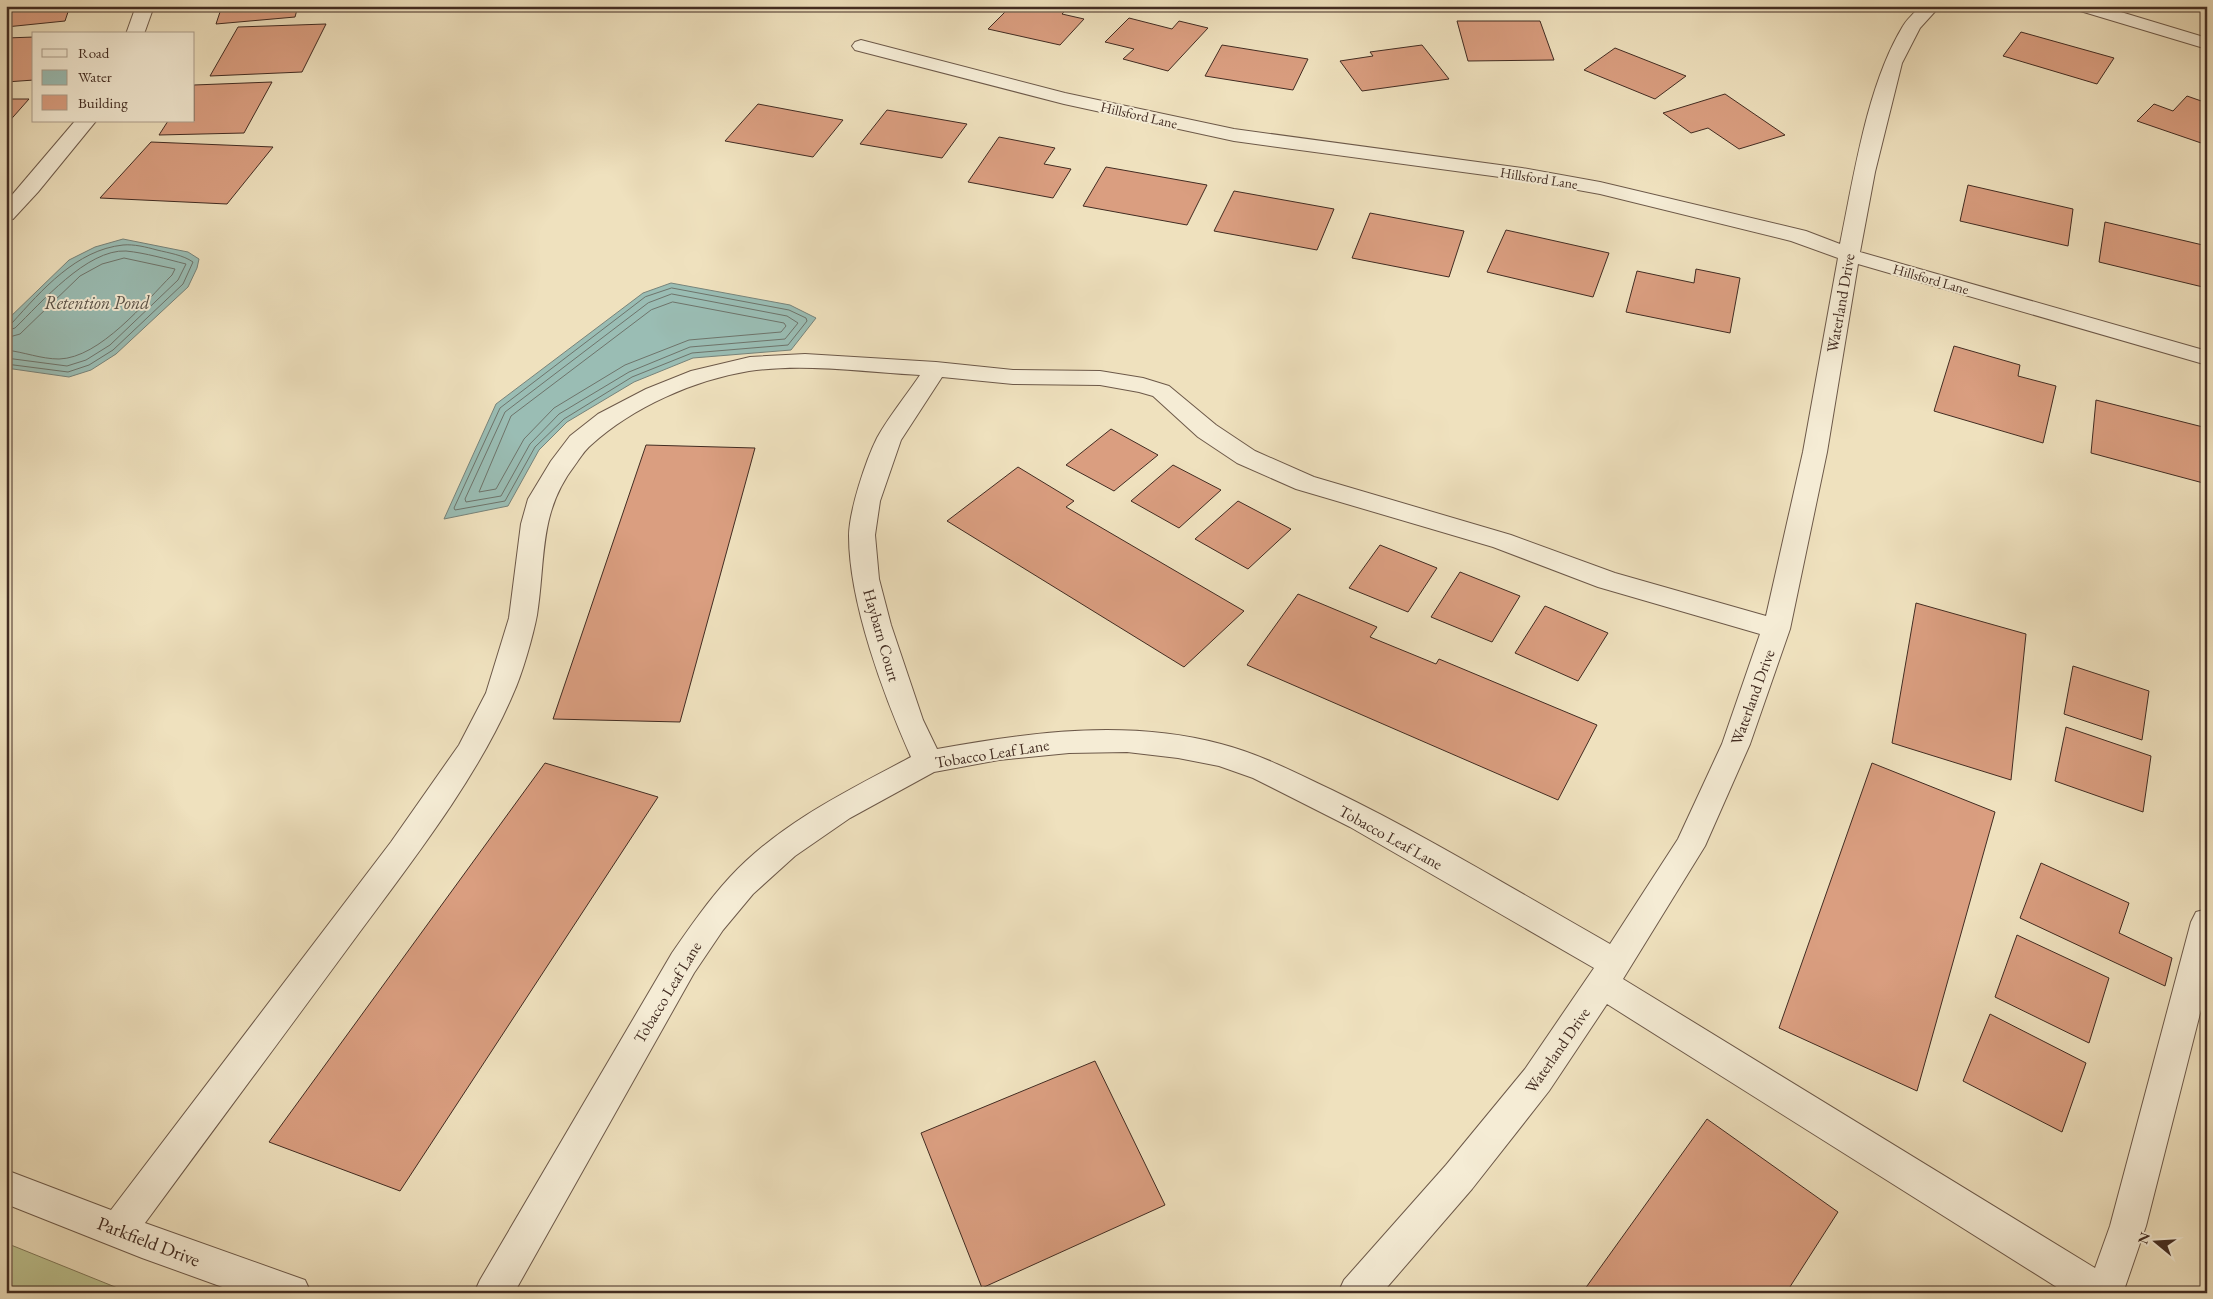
<svg xmlns="http://www.w3.org/2000/svg" width="2213" height="1299" font-family="'EB Garamond',serif">
<style>
.green{fill:#bdc28f;stroke:#807758}
.water{fill:#9abdb4;stroke:#77837a}
.lines{fill:none;stroke-linecap:round;stroke-linejoin:round}
.shore{stroke:#6e746b;stroke-width:1}
.building{fill:#da9e80;stroke:#422c22}
.minor-casing{stroke:#6d5949;stroke-width:2}
.minor{fill:#f5ecd5;fill-rule:evenodd}
.labels{text-anchor:middle;stroke-width:4;stroke-linejoin:round;paint-order:stroke}
.far-street-label{font-size:14px;fill:#422c22;stroke:#f5ecd5}
.street-label{font-size:16px;fill:#422c22;stroke:#f5ecd5}
.water-label{font-size:18px;font-style:italic;fill:#585046;stroke:#f5ecd5}
.near-street-label{font-size:19px;fill:#422c22;stroke:#f5ecd5}
</style>
<rect width="100%" height="100%" fill="#efe1be"/>
<filter id="stains"><feTurbulence type="fractalNoise" baseFrequency=".004" numOctaves="4"/><feColorMatrix values="0 0 0 0 .2 0 0 0 0 .09 0 0 0 0 .02 0 0 0 .5 -.17"/></filter>
<radialGradient id="worn" r=".72"><stop offset=".6" stop-color="#630" stop-opacity="0"/><stop offset="1" stop-color="#630" stop-opacity=".3"/></radialGradient>
<polygon class="green" points="6,1243 130,1293 6,1293"/>
<g class="water">
<polygon points="123,239 188,252 199,259 197,268 188,287 116,354 91,370 69,377 6,368 6,321 69,260 95,247"/>
<polygon points="671,283 790,305 816,318 791,350 693,358 634,382 567,422 539,450 508,506 444,519 496,404 643,293"/>
</g>
<g class="lines">
<g class="shore">
<polygon points="672,288 789,310 806,318 807,321 788,345 692,353 632,377 564,419 535,447 505,501 455,510 454,508 500,408 645,297"/>
<polygon points="672,294 787,316 798,323 785,339 690,347 629,372 559,414 530,444 501,496 466,502 465,499 505,412 648,303"/>
<polygon points="673,302 784,323 786,326 781,332 689,340 625,365 554,408 524,439 496,489 479,492 511,416 651,310"/>
<path d="M6 324 12 323C42 290 76 250 123 245 134 244 146 247 157 250 169 253 183 255 193 262L183 284 113 350 89 365 68 372 6 364"/>
<path d="M6 331 15 328C41 303 87 249 126 251 146 253 166 259 186 264L178 280 110 345 86 360 67 366 6 358"/>
<path d="M6 338 20 334 80 276 102 264 124 258 175 269 172 275C145 302 100 358 59 359 41 359 24 352 6 350"/>
</g>
</g>
<g class="building">
<polygon points="6,6 70,6 65,21 6,27"/>
<polygon points="222,6 298,6 295,17 216,24"/>
<polygon points="1011,6 1070,6 1062,14 1084,19 1060,45 988,29"/>
<polygon points="1129,18 1172,29 1179,21 1208,28 1168,71 1123,59 1134,49 1105,42"/>
<polygon points="1457,21 1540,21 1554,60 1468,61"/>
<polygon points="326,24 302,72 210,76 238,27"/>
<polygon points="2021,32 2114,58 2097,84 2003,56"/>
<polygon points="34,37 34,80 6,82 6,38"/>
<polygon points="1222,45 1308,59 1293,90 1205,76"/>
<polygon points="1422,45 1449,79 1362,91 1340,61 1373,56 1370,52"/>
<polygon points="1615,48 1686,76 1655,99 1584,70"/>
<polygon points="272,82 244,133 159,135 168,121 194,121 194,85"/>
<polygon points="1725,94 1785,135 1739,149 1708,128 1691,133 1663,113"/>
<polygon points="2187,96 2207,103 2207,145 2137,121 2154,104 2173,111"/>
<polygon points="6,99 29,99 6,125"/>
<polygon points="758,104 843,120 813,157 725,141"/>
<polygon points="887,110 967,124 942,158 860,144"/>
<polygon points="999,137 1055,148 1044,164 1071,169 1053,198 968,182"/>
<polygon points="151,142 273,147 227,204 100,198"/>
<polygon points="1106,167 1207,185 1187,225 1083,206"/>
<polygon points="1968,185 2073,209 2068,246 1960,221"/>
<polygon points="1234,191 1334,209 1317,250 1214,231"/>
<polygon points="1370,213 1464,231 1449,277 1352,258"/>
<polygon points="2105,222 2207,246 2207,288 2099,262"/>
<polygon points="1506,230 1609,253 1593,297 1487,272"/>
<polygon points="1696,269 1740,278 1730,333 1626,312 1637,271 1694,283"/>
<polygon points="1954,346 2020,365 2018,376 2056,386 2043,443 1934,411"/>
<polygon points="2096,400 2207,428 2207,484 2091,453"/>
<polygon points="1111,429 1158,455 1114,491 1066,465"/>
<polygon points="646,445 755,448 680,722 553,719"/>
<polygon points="1173,465 1221,490 1179,528 1131,501"/>
<polygon points="1018,467 1074,501 1066,507 1244,611 1184,667 947,521"/>
<polygon points="1238,501 1291,529 1248,569 1195,539"/>
<polygon points="1380,545 1437,568 1408,612 1349,588"/>
<polygon points="1460,572 1520,596 1492,642 1431,617"/>
<polygon points="1298,594 1377,627 1370,637 1436,664 1439,659 1597,725 1558,800 1247,665"/>
<polygon points="1916,603 2026,634 2011,780 1892,743"/>
<polygon points="1545,606 1608,633 1578,681 1515,653"/>
<polygon points="2073,666 2149,691 2142,740 2064,714"/>
<polygon points="2066,727 2151,756 2143,812 2055,781"/>
<polygon points="545,763 658,797 400,1191 269,1142"/>
<polygon points="1872,763 1995,812 1917,1091 1779,1028"/>
<polygon points="2041,863 2129,903 2119,933 2172,958 2165,986 2020,918"/>
<polygon points="2017,935 2109,978 2089,1043 1995,997"/>
<polygon points="1990,1014 2086,1063 2062,1132 1963,1081"/>
<polygon points="1095,1061 1165,1205 982,1288 921,1133"/>
<polygon points="1707,1119 1838,1212 1786,1293 1582,1293"/>
</g>
<g class="lines">
<g class="minor-casing">
<g id="minor">
<polygon points="136,6 154,6 144,34 126,34"/>
<path d="M1921 6H1940L1920 28 1902 63 1875 172 1860 252 2207 351V365L1858 264 1827 452 1790 629 1750 744 1705 846 1623 979 2095 1268 2110 1226 2191 922 2196 912 2207 909V986L2146 1226 2123 1293H2066L1607 1004 1549 1091 1472 1189 1382 1293H1338L1344 1280 1446 1165 1525 1069 1594 968 1350 827 1253 778 1219 766 1178 758 1127 752 1069 753 999 760 934 772 850 818 795 856 753 894 723 930 694 973 514 1293H474L480 1280 672 953C690 927 708 901 730 877 780 823 847 791 911 757 884 696 849 603 849 536 849 511 866 460 877 438 889 416 906 396 920 375 864 372 805 363 749 371 694 380 633 407 591 445 584 451 580 458 575 465 538 513 546 559 537 615 533 636 522 675 513 694 478 777 413 860 359 933 288 1030 216 1126 145 1223L305 1280 311 1293H239L142 1258 6 1204V1170L111 1210 391 842 459 745 486 693 509 618 521 524 528 499 551 461 570 436 598 414 646 389 691 371 750 357 805 354 936 362 1013 370 1100 371 1143 378 1169 386 1216 425 1255 451 1314 477 1511 535 1615 573 1766 616 1803 452 1838 258 1791 241 1600 194 1522 180 1234 141 1064 104 855 50 852 46 855 42 861 40 1065 93 1234 129 1522 168 1600 182 1806 231 1840 244C1854 176 1867 85 1903 26 1907 19 1915 12 1921 6ZM942 377 1013 384 1100 385 1139 392 1153 396 1198 437 1237 463 1296 489 1493 547 1598 587 1760 634 1722 744 1678 839 1610 944C1518 892 1427 836 1332 790 1296 773 1260 754 1221 744 1127 719 1030 732 937 749L923 720 891 625 879 579 875 535 880 501 901 440Z"/>
<polygon points="2074,6 2101,6 2207,38 2207,49 2077,10"/>
<polygon points="75,121 96,121 38,192 13,219 6,221 6,202"/>
</g>
</g>
<use href="#minor" class="minor"/>
</g>
<g class="labels">
<g class="far-street-label">
<text transform="translate(1139 115) rotate(13)" y="5">Hillsford Lane</text>
<text transform="translate(1539 178) rotate(9)" y="5">Hillsford Lane</text>
<text transform="translate(1931 279) rotate(16)" y="5">Hillsford Lane</text>
</g>
<g class="street-label">
<text transform="translate(1840 303) rotate(-80)" y="6">Waterland Drive</text>
<text transform="translate(882 635) rotate(74)" y="6">Haybarn Court</text>
<text transform="translate(1752 697) rotate(-70)" y="6">Waterland Drive</text>
<text transform="translate(992 753) rotate(-9)" y="6">Tobacco Leaf Lane</text>
<text transform="translate(1391 837) rotate(29)" y="6">Tobacco Leaf Lane</text>
<text transform="translate(667 992) rotate(-59)" y="6">Tobacco Leaf Lane</text>
<text transform="translate(1557 1050) rotate(-55)" y="6">Waterland Drive</text>
</g>
<g class="water-label">
<text x="97" y="309">Retention Pond</text>
</g>
<g class="near-street-label">
<text transform="translate(149 1241) rotate(21)" y="7">Parkfield Drive</text>
</g>
</g>
<rect width="2213" height="1299" fill="none" stroke="#efe1be" stroke-width="25"/>
<rect x="8" y="8" width="2198" height="1284" fill="none" stroke="#422c22" stroke-width="2.5"/>
<rect x="12" y="12" width="2188" height="1274" fill="none" stroke="#422c22"/>
<rect x="32" y="32" width="162" height="90" fill="#f5ecd5" stroke="#ad9f8d"/>
<rect x="42" y="49" width="25" height="8" fill="#f5ecd5" stroke="#ad9f8d"/>
<text x="78" y="58" font-size="15" fill="#422c22">Road</text>
<rect x="42" y="70" width="25" height="15" fill="#9abdb4" stroke="#ad9f8d"/>
<text x="78" y="82" font-size="15" fill="#422c22">Water</text>
<rect x="42" y="95" width="25" height="15" fill="#da9e80" stroke="#ad9f8d"/>
<text x="78" y="108" font-size="15" fill="#422c22">Building</text>
<g transform="translate(2156 1242) rotate(288)" stroke="#f5ecd5" stroke-width="4" paint-order="stroke">
<path d="M0-4L9 19L0 12L-9 19Z" fill="#422c22"/>
<text y="-8" font-size="14" font-weight="bold" text-anchor="middle" fill="#422c22">N</text>
</g>
<rect width="100%" height="100%" filter="url(#stains)"/>
<rect width="100%" height="100%" fill="url(#worn)"/>
</svg>
